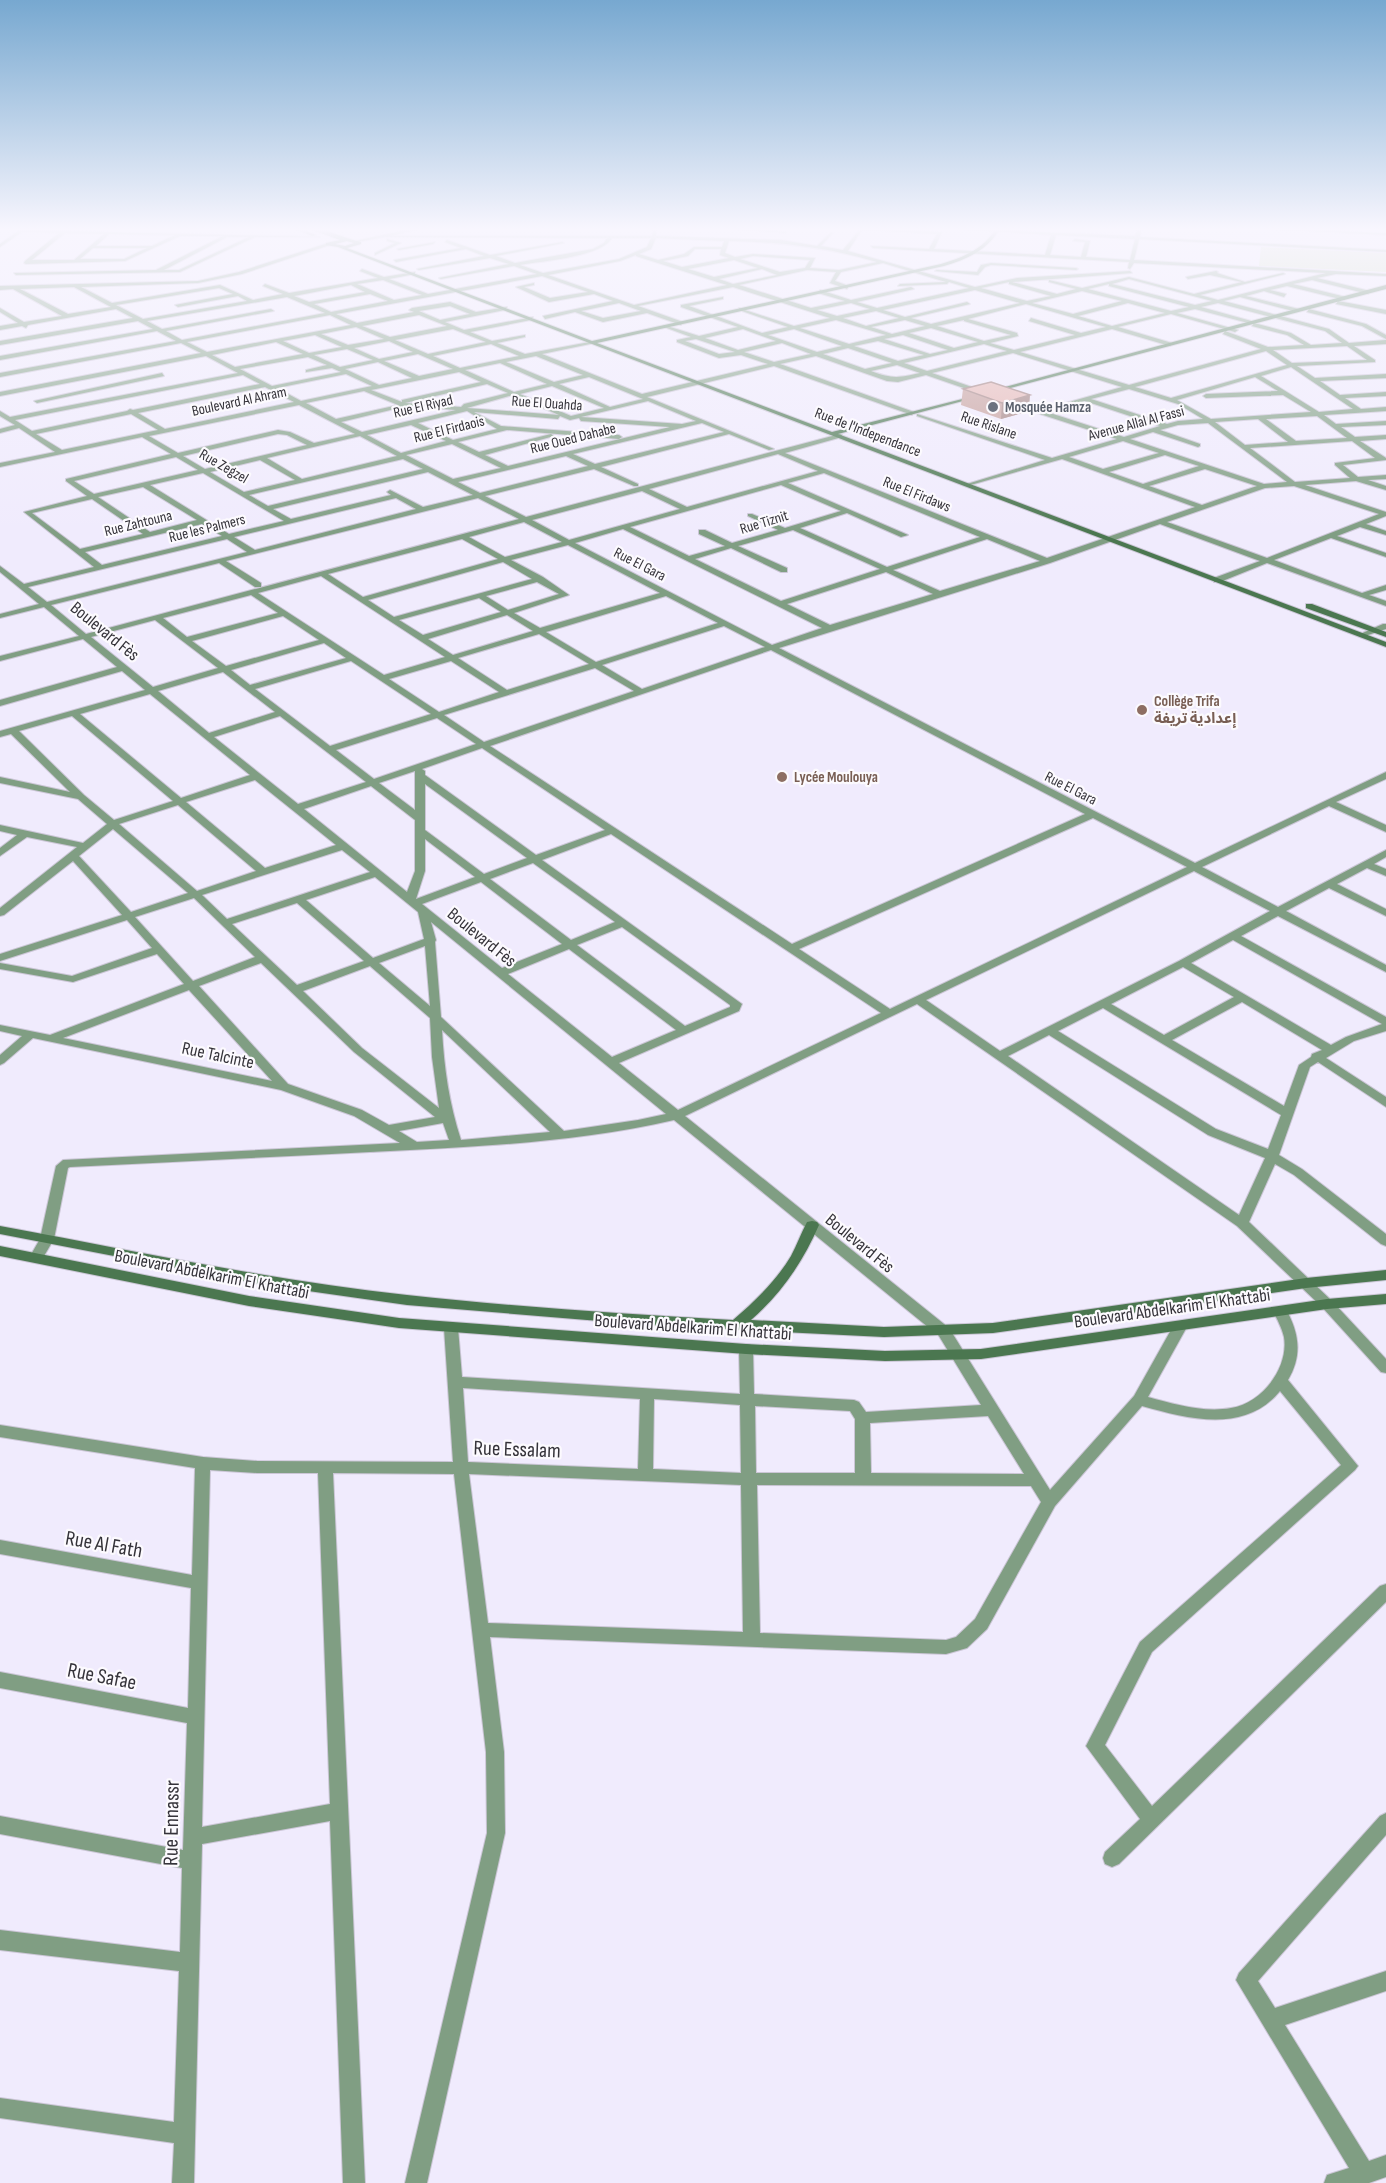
<svg xmlns="http://www.w3.org/2000/svg" width="1386" height="2183" font-family="'Sofia Sans Condensed','Noto Sans Arabic',sans-serif">
<style>
.green{fill:#d0deba}
.lines{fill:none;stroke-linecap:round;stroke-linejoin:round}
.street-casing{stroke:#cbc6d6;stroke-width:2}
.secondary-casing{stroke:#cbc6d6;stroke-width:2}
.street{fill:#809e83;fill-rule:evenodd}
.secondary{fill:#4b7750;fill-rule:evenodd}
.wall{fill:#c59d99}
.shaded-wall{fill:#a07f7d}
.building{fill:#e5b6b2;stroke:#a07f7d;stroke-width:1.5}
.worship-dot{fill:#6b7280;stroke:#fcfafe;stroke-width:2}
.education-dot{fill:#8d6e63;stroke:#fcfafe;stroke-width:2}
.labels{text-anchor:middle;stroke-width:4.5;stroke-linejoin:round;paint-order:stroke}
.far-street-label{font-size:15px;fill:#35333a;stroke:#fcfafe}
.far-worship-label{font-size:15px;font-weight:bold;fill:#5b616d;stroke:#fcfafe;text-anchor:start}
.far-education-label{font-size:15px;font-weight:bold;fill:#785e54;stroke:#fcfafe;text-anchor:start}
.street-label{font-size:18px;fill:#35333a;stroke:#fcfafe}
.near-street-label{font-size:21px;fill:#35333a;stroke:#fcfafe}
</style>
<rect width="100%" height="100%" fill="#f0ebfd"/>
<polygon class="green" points="1261,247 1386,253 1386,272 1259,266"/>
<g class="lines">
<g class="street-casing">
<g id="street">
<path d="M24 227H29L26 230H63L66 229 68 231 320 237H255L180 272 16 275 14 273 156 270 223 236H180L125 261 26 264 24 263 25 261 59 233 22 232 0 247V244ZM65 233 104 234 74 260H32ZM109 234 175 235 152 246H96ZM227 237H249L179 270H164ZM93 248H147L124 259H80Z"/>
<path d="M420 227H429L391 236H652L653 227H657L656 236 782 240 817 246 831 232 833 233 821 246 843 250 861 228 942 232 934 249 1045 255 1051 235 926 227 1135 236 1138 227H1142L1140 237 1386 250V252L1139 239 1134 260 1386 274V276L1336 274 1317 278 1370 291 1368 294 1312 280 1293 284 1346 297 1344 300 1287 286 1270 290 1286 294 1284 297 1264 291 1246 296 1299 309 1297 312 1240 297 1224 301 1329 329 1349 343 1386 340V344L1354 346 1375 360V362L1297 366 1315 378 1386 374V378L1320 381 1340 395 1386 392V396L1345 398 1361 409 1386 407V411L1324 415 1336 424 1386 421V425L1341 427 1355 437 1386 435V439L1360 441 1386 458V460L1343 465 1358 477 1386 475V479L1368 480 1386 486V490L1356 481 1305 485 1386 512V516L1366 524 1386 531V535L1360 527 1337 536 1386 553V557L1331 538 1274 560 1362 593 1386 585V590L1369 595 1386 601V606L1267 563 1220 582H1214V578L1260 561 1160 524 1050 563 779 648 1195 863 1386 772V779L1336 802 1386 825V832L1329 806 1202 867 1278 907 1386 850V857L1374 864 1386 869V876L1367 868 1337 884 1386 909V916L1329 888 1286 911 1386 965V972L1278 916 1241 936 1386 1017V1031L1354 1041 1326 1058 1386 1097V1107L1318 1062 1310 1067 1279 1155 1302 1169 1386 1234V1246L1381 1244 1294 1175 1275 1164 1249 1222 1332 1301 1386 1359V1373L1381 1372 1322 1307 1237 1226 917 1004 685 1116 949 1328 1050 1490 1134 1396 1176 1321H1186L1188 1325 1148 1397C1174 1404 1204 1413 1231 1408 1262 1403 1289 1368 1284 1337 1282 1328 1277 1319 1273 1311L1275 1307H1285C1299 1333 1303 1354 1288 1380L1358 1466 1355 1470 1152 1652 1105 1745 1152 1806 1380 1586 1386 1584V1602L1119 1864 1112 1867 1105 1864 1103 1858 1105 1852 1140 1819 1086 1746 1140 1642 1341 1465 1280 1391C1245 1434 1189 1419 1142 1406L1055 1506 987 1629 967 1648 946 1654 490 1637 504 1752 505 1833 427 2183H405L487 1833 486 1752 454 1474 333 1473 365 2183H343L330 1821 202 1844 194 2183H172L174 2143 0 2118V2098L174 2122 179 1971 0 1950V1930L180 1952 182 1868 0 1834V1816L183 1850 187 1723 0 1688V1672L188 1708 191 1588 0 1554V1540L192 1575 195 1468 0 1437V1425L203 1457 257 1461 453 1462 444 1328 446 1324H456L458 1328 462 1377 740 1394 739 1349 741 1345 746 1344 751 1345 753 1349 754 1394 854 1400 859 1402 866 1412 981 1405 939 1336 674 1120C574 1143 471 1147 370 1152 270 1157 170 1162 70 1167L68 1168 54 1239 41 1261H31L29 1258 40 1239 56 1166 63 1160 400 1143 354 1116 281 1090 33 1038 4 1063 0 1065V1055L22 1036 0 1031V1025L50 1035 184 984 157 954 73 982 0 969V963L72 976 152 948 127 920 0 961V954L122 915 73 861 4 915 0 916V908L77 847 27 837 0 856V848L17 835 0 831V825L83 843 107 824 78 799 0 783V777L70 792 11 734 0 737V731L145 690 122 671 0 706V700L117 667 83 639 0 661V656L79 636 44 607 0 618V614L39 604 0 572V566L24 584 94 567 24 512 87 496 66 481V479L171 454 142 437 0 467V463L55 452 19 428 0 433V429L15 425 0 416V411L10 417 238 373 206 356 0 396V392L201 353 181 343 0 377V373L176 341 157 331 0 360V356L153 329 138 321 0 345V341L133 318 116 309 28 325 26 328 22 326 0 330V326L18 323 0 312V308L24 322 62 316 13 289 0 290V286L198 281 239 272 328 243 330 245 242 274 198 283 81 287 112 303 220 285 253 300 283 294 263 286 265 284 289 293 378 278 360 271 362 269 384 277 415 272V274L389 279 428 294 537 274 514 266 441 279 439 278 509 264 490 258 419 270 417 269 484 256 466 249 396 262 394 260 461 248 445 242 447 240 490 255 562 242 564 243 496 256 515 263 593 249 604 243 607 238 384 237 357 242 355 241ZM862 230 937 234 929 249 871 246 873 248 1129 262 1128 268 1130 269 1134 263 1326 273 1218 300 1200 295 1285 274 1283 273 1245 282 1217 273 1218 272 1216 271 1186 277 1188 279 1210 275 1242 282 1194 294 1129 277 1082 288 1049 280V282L1076 289 1057 294 1012 282 1132 273 1130 271 1017 278 975 287 848 251ZM1056 235 1135 239 1130 260 1086 257 1090 241 1075 239 1073 241 1085 242 1081 257 1050 255ZM612 238H651L647 247 619 259 543 273 520 265C542 261 601 257 612 238ZM656 238 724 241 722 247H694L684 254 658 260 639 254 651 249ZM729 241C780 242 827 247 877 262L839 270 810 268 815 258 753 254 735 257 725 253ZM695 249H721L720 255 729 258 682 267 663 261 688 256ZM636 255V256L727 285 634 305 548 275 620 261ZM753 256 810 260 805 268 780 272 740 259ZM734 260 758 268 714 277 688 269ZM883 263 946 282 900 284 898 286 947 284 949 282 969 288 877 308 857 302 914 289 911 287 851 300 820 290 818 293 845 301 811 308 739 285 807 270 836 272 830 283 847 289 849 286 835 281 841 272ZM762 269 777 275 733 284 719 279ZM542 276 588 292 550 298 524 287 534 285V283L516 287 549 302 594 294 613 301 543 316 545 319 575 312 603 322 647 313 681 325 683 322 638 306 733 287 830 318 794 326 739 308V310L788 327 762 333 689 306 723 299V297L681 305V307L738 327 699 336 664 325V327L691 337 677 340V342L719 358 741 355 768 364 642 394 542 354 595 343V341L525 354 497 343 525 337V335L492 341 470 332 531 320 533 317 464 330 445 322 505 310 507 307 476 312 450 302 412 308 409 310 414 312 357 323 336 314ZM1129 279 1212 301 1195 305 1112 284ZM383 280 422 295 394 300 357 284ZM1009 282V284L1051 296 1027 301 981 288ZM1109 284V286L1189 307 1171 311 1088 289ZM351 285 365 292 309 302 294 296ZM74 287 111 307 68 314 20 289ZM219 288 233 294 175 305 178 307 238 296 247 301 143 319 116 305ZM975 290 1020 303 931 324 911 318 970 304 967 302 905 317 883 310ZM1082 291 1122 301 1073 314 1032 303ZM370 294 388 301 331 312 314 304ZM287 297 325 313 182 340 166 331 274 311 271 309 162 329 147 321ZM619 303 641 311 603 318 581 311ZM851 303 870 309 837 316 817 310ZM1128 303 1165 313 1112 326 1078 316ZM1218 303 1325 331 1342 343 1311 345 1291 333 1254 323 1252 326 1287 335 1304 345 1268 347 1225 331 1223 334 1261 349 1129 385 1020 352 1112 329 1170 346 1172 343 1118 327 1171 314 1235 332 1238 330 1177 313 1195 309 1252 324 1255 322 1201 307ZM1026 304 1106 327 1081 333 1031 318 1029 321 1075 335 1014 350 990 343 1018 336 1017 333 968 319ZM450 306 470 314 440 320 419 311ZM876 311 899 318 866 326 843 318ZM330 315 351 325 207 352 187 342ZM419 315 447 326 390 337 362 326ZM836 320 886 335 849 344 800 328ZM905 320 925 326 892 334 871 327ZM964 320V321L1011 335 984 341 937 326ZM356 327 384 339 348 345 321 334ZM931 328 978 342 954 348 909 333ZM453 329 486 342 428 354 395 340ZM743 329 776 341 738 350 705 338ZM794 329 842 346 817 352 768 335ZM315 335 342 347 309 353 283 341ZM903 335 948 350 930 354 884 339ZM696 339 735 352 719 354 685 341ZM389 341 413 352 379 359 354 348ZM878 341 924 355 898 361 854 346ZM276 342 303 354 235 367 212 355ZM782 343 811 354 774 362 744 352ZM491 344 519 356 460 368 433 356ZM984 344 1007 351 927 371 904 363ZM1347 346 1367 360 1292 363 1273 350ZM848 348 892 363 865 369 823 354ZM347 349 373 360 340 367 314 355ZM1266 351 1287 365 1171 398 1135 387ZM1013 353 1122 387 1041 410 1015 401 1012 403 1037 413 1117 439 1052 458 917 414V416L1045 460 967 484V486L1062 459 1195 507 1047 558 785 453 842 437V435L840 434 526 517 485 496 594 469 634 486H638V484L601 467 729 434 769 450 774 449 647 397 774 366 912 415 914 412 780 364 816 356 887 381 898 382 926 375 984 395 986 392 932 373ZM418 354 453 369 419 376 384 361ZM536 356 583 375 554 382 506 362ZM308 357 327 365 306 370V372L332 368 341 372 272 386 240 369ZM378 362 412 378 379 385 345 369ZM500 363 547 384 514 392 465 370ZM897 365 920 373C899 378 892 379 871 371ZM1291 367 1353 409 1319 412 1261 376ZM459 372 481 382 402 400V402L371 390ZM346 374 372 386 301 401 277 388ZM243 375 260 384 133 410 130 409 127 411 32 431 15 420ZM589 377 643 399 610 407 559 384ZM1255 377 1278 391 1206 394 1203 396 1206 398 1283 395 1311 412 1211 419 1177 400ZM487 384 508 393 464 404 461 407 405 403ZM552 386 604 408 571 416 520 394ZM265 387 294 402 165 429 138 413ZM1129 389 1178 404 1203 419 1178 421 1167 424 1091 399ZM364 391 398 405 336 419 306 403ZM513 395 559 415 467 408ZM648 401 696 421 682 424 581 417ZM1085 401 1160 426 1124 437 1047 412ZM299 405 355 434 314 443 290 432 278 430 178 453 149 436ZM407 406 456 410 362 432 341 422ZM467 411 497 429 453 440 418 423ZM474 412 558 419 560 416 570 420 579 418 581 421 670 427 508 466 485 455 554 436 551 434 479 452 458 442 507 430 619 439 622 437 619 435 501 426ZM131 414 158 430 62 450 36 434ZM1317 416 1347 438 1296 441 1266 419ZM1258 419 1288 442 1245 445 1215 422ZM702 423 724 432 595 464 573 454ZM1208 423 1287 482 1264 484 1130 439 1153 432 1198 447 1200 446V444L1160 430 1178 425ZM411 425 446 441 401 453 367 435ZM278 434 287 435 307 445 205 469 183 456ZM360 436 397 456 302 479 267 458ZM1123 441 1159 453 1103 469 1069 457ZM1352 441 1375 458 1335 463V465L1350 478 1295 482 1250 448ZM452 444 501 468 453 479 406 455ZM778 454 818 471 687 507 649 489ZM1165 455 1199 466 1143 484 1109 472ZM566 456 588 466 480 493 458 482ZM176 457 198 470 94 494 74 481ZM403 459 423 469 268 506 249 495ZM260 460 295 480 244 492 210 472ZM1205 469 1257 486 1202 505 1149 486ZM428 472 473 495 423 507 390 490 387 492 391 495 291 519 273 509ZM203 473 284 521 229 534 150 485ZM824 473 980 537 887 567 800 528 847 513 901 537 908 535 788 483ZM781 485 841 511 785 528 752 514H748V516L778 530 732 543 705 530H699V534L725 546 689 556 630 527ZM1294 486 1379 514 1267 558 1167 522 1265 488ZM143 487 197 520 150 532 98 497ZM642 491 680 509 569 540 532 520ZM396 498 416 509 255 550 234 537ZM478 498 519 519 86 634 51 605 219 563 255 587H261V583L226 561ZM92 499 143 534 80 549 32 513ZM524 522 562 542 505 557 469 537ZM202 524 222 536 102 565 85 552ZM623 529 822 628 772 645 575 543ZM793 530 880 569 781 601 695 559 731 548 781 572H787V568L738 546ZM227 539 247 552 47 602 28 587ZM462 539 498 559 363 597 328 574ZM987 539 1040 561 940 591 893 570ZM568 545 660 593 540 628 514 613 569 595 543 577 511 560ZM503 562 532 579 394 617 368 600ZM886 572 933 594 830 625 787 604ZM321 576 445 657 384 675 258 593ZM537 582 559 594 508 610 486 596ZM251 595 278 613 187 637 163 618ZM666 596 718 623 596 662 546 632ZM479 598 501 612 423 635 399 620ZM507 615 533 631 453 655 428 639ZM283 616 319 640 226 666 192 641ZM155 620 218 668 153 687 91 637ZM724 626 765 647 642 689 602 665ZM539 634 589 664 507 690 458 658ZM324 643 346 658 250 685 231 670ZM771 650 1085 814 792 944 490 746ZM351 661 431 714 330 746 255 689ZM451 661 499 692 439 712 389 679ZM595 668 634 691 484 742 444 715ZM223 672 275 712 209 733 158 691ZM150 694 250 775 181 798 80 714ZM72 716 173 801 114 820 84 795 19 731ZM280 716 366 782 298 804 214 737ZM437 718 476 744 374 779 336 750ZM482 748 605 830 536 855 425 775V771L422 769ZM415 771V810L379 783ZM255 780 336 845 265 868 186 802ZM425 784 527 858 484 874 425 830ZM371 786 415 820V871L407 892 304 809ZM178 805 256 871 197 891 119 824ZM1093 818 1187 867 890 1009 799 949ZM113 829 188 893 131 912 79 856ZM611 834 881 1013 678 1110 619 1063 739 1011 742 1004 542 860ZM425 839 475 877 416 899 425 871ZM342 850 370 872 227 919 202 895ZM533 863 615 922 571 940 490 879ZM1194 871 1270 911 1179 961 1000 1051 926 1000ZM375 877 418 912 424 939 373 958 306 900ZM481 882 562 944 502 968 422 904ZM194 898 255 957 193 981 135 917ZM297 903 364 961 297 985 232 924ZM431 922 666 1114 638 1120 564 1131 441 1017 435 942 436 940ZM622 927 730 1005V1007L685 1026 577 945ZM1233 940 1382 1024 1346 1037 1331 1045 1191 963ZM425 946 430 1006 379 963ZM569 949 676 1030 612 1057 508 974ZM261 963 354 1052 435 1117 389 1125 362 1110 288 1084 199 986ZM370 966 430 1018 432 1057 439 1108 362 1048 303 991ZM1183 967 1234 997 1164 1035 1111 1004ZM189 990 272 1081 63 1038ZM1242 1002 1322 1050 1312 1054 1311 1057 1299 1065 1284 1106 1172 1040ZM1103 1008 1281 1115 1268 1149 1216 1129 1058 1031ZM442 1030 550 1132 461 1140C449 1103 444 1068 442 1030ZM1049 1035 1208 1135 1265 1158 1239 1215 1008 1056ZM443 1123 449 1140 417 1142 399 1131ZM463 1388 640 1399 638 1469 468 1462ZM654 1399 740 1405 741 1473 653 1469ZM755 1406 850 1411 855 1419V1473H756ZM988 1416 1024 1474 871 1473 870 1423ZM210 1470 257 1473H318L330 1804 202 1827ZM469 1474 741 1485 743 1632 488 1623ZM757 1485 1031 1486 1041 1502 975 1619 956 1637 946 1640 760 1633Z"/>
<polygon points="702,227 787,232 785,233"/>
<polygon points="1245,227 1386,233 1386,235 1247,228"/>
<polygon points="387,239 401,243 375,255 375,253 395,243 387,241"/>
<polygon points="435,242 433,244 399,250 397,249"/>
<polygon points="991,263 1076,268 1078,269 1076,270 991,265 985,267 978,275 935,271 937,270 977,272 981,265"/>
<polygon points="1338,301 1386,310 1386,314 1336,304"/>
<polygon points="1309,309 1366,324 1386,335 1386,339 1362,326 1307,312"/>
<polygon points="162,373 164,376 37,403 34,401"/>
<polygon points="1383,624 1386,624 1386,629 1362,637 1358,635"/>
<polygon points="1386,1813 1386,1835 1258,1981 1275,2008 1386,1971 1386,1991 1285,2025 1369,2161 1386,2155 1386,2177 1369,2183 1324,2183 1327,2175 1349,2168 1236,1980 1239,1973 1380,1816"/>
</g>
</g>
<g class="secondary-casing">
<g id="secondary">
<polygon points="290,227 296,227 316,235 312,236"/>
<path d="M304 227C323 227 343 238 361 242V244L347 248 592 341 941 264C964 257 984 249 997 227H1001C988 250 968 259 944 266L597 343 832 432 978 395V397L838 434 1386 642V647L338 247 326 245V243L340 240ZM347 241 354 243 345 246 335 244Z"/>
<polygon points="1386,285 1386,289 995,392 990,391"/>
<polygon points="1306,604 1312,604 1386,632 1386,637 1306,608"/>
<path d="M812 1221 817 1222 819 1225C803 1262 781 1294 751 1320L884 1327 993 1323 1306 1278 1386 1270V1280L1306 1288 993 1333 884 1337 660 1326 407 1305 259 1284 0 1234V1226C135 1251 270 1280 407 1295 515 1307 625 1314 733 1320 755 1301 776 1281 791 1256 797 1245 801 1233 807 1222Z"/>
<polygon points="0,1246 249,1296 399,1318 746,1344 885,1351 981,1349 1327,1299 1386,1294 1386,1304 1327,1309 981,1359 885,1361 746,1354 399,1328 249,1306 0,1256"/>
</g>
</g>
<use href="#street" class="street"/>
<use href="#secondary" class="secondary"/>
</g>
<polygon class="wall" points="963,389 1029,411 1001,419 961,405"/>
<polygon class="shaded-wall" points="1030,395 1029,411 1001,419 1002,403"/>
<polygon class="building" points="991,382 1030,395 1002,403 963,389"/>
<linearGradient id="sky" x2="0" y2="1"><stop stop-color="#77a8d0"/><stop offset="0.43" stop-color="#f8f6fe"/><stop offset="1" stop-color="#f8f6fe" stop-opacity="0"/></linearGradient>
<rect width="1386" height="533" fill="url(#sky)"/>
<circle class="worship-dot" cx="993" cy="407" r="6"/>
<g class="education-dot">
<circle cx="1142" cy="710" r="6"/>
<circle cx="782" cy="777" r="6"/>
</g>
<g class="labels">
<g class="far-street-label">
<text transform="translate(239 401) rotate(-12)" y="5">Boulevard Al Ahram</text>
<text transform="translate(547 403) rotate(4)" y="5">Rue El Ouahda</text>
<text transform="translate(423 406) rotate(-13)" y="5">Rue El Riyad</text>
<text transform="translate(1136 423) rotate(-15)" y="5">Avenue Allal Al Fassi</text>
<text transform="translate(989 425) rotate(19)" y="5">Rue Rislane</text>
<text transform="translate(449 429) rotate(-14)" y="5">Rue El Firdaois</text>
<text transform="translate(868 432) rotate(21)" y="5">Rue de l'Independance</text>
<text transform="translate(573 438) rotate(-14)" y="5">Rue Oued Dahabe</text>
<text transform="translate(224 466) rotate(30)" y="5">Rue Zegzel</text>
<text transform="translate(917 494) rotate(22)" y="5">Rue El Firdaws</text>
<text transform="translate(764 522) rotate(-17)" y="5">Rue Tiznit</text>
<text transform="translate(138 523) rotate(-14)" y="5">Rue Zahtouna</text>
<text transform="translate(207 528) rotate(-14)" y="5">Rue les Palmers</text>
<text transform="translate(640 564) rotate(27)" y="5">Rue El Gara</text>
<text transform="translate(1071 788) rotate(27)" y="5">Rue El Gara</text>
</g>
<g class="far-worship-label">
<text x="1005" y="412">Mosquée Hamza</text>
</g>
<g class="far-education-label">
<text x="1154" y="706">Collège Trifa<tspan x="1154" dy="17">إعدادية تريفة</tspan></text>
<text x="794" y="782">Lycée Moulouya</text>
</g>
<g class="street-label">
<text transform="translate(105 631) rotate(39)" y="6">Boulevard Fès</text>
<text transform="translate(482 937) rotate(39)" y="6">Boulevard Fès</text>
<text transform="translate(218 1055) rotate(12)" y="6">Rue Talcinte</text>
<text transform="translate(860 1243) rotate(39)" y="6">Boulevard Fès</text>
<text transform="translate(212 1274) rotate(11)" y="6">Boulevard Abdelkarim El Khattabi</text>
<text transform="translate(1172 1308) rotate(-8)" y="6">Boulevard Abdelkarim El Khattabi</text>
<text transform="translate(693 1327) rotate(4)" y="6">Boulevard Abdelkarim El Khattabi</text>
</g>
<g class="near-street-label">
<text transform="translate(517 1449) rotate(2)" y="7">Rue Essalam</text>
<text transform="translate(104 1544) rotate(10)" y="7">Rue Al Fath</text>
<text transform="translate(102 1676) rotate(11)" y="7">Rue Safae</text>
<text transform="translate(171 1823) rotate(-89)" y="7">Rue Ennassr</text>
</g>
</g>
</svg>
